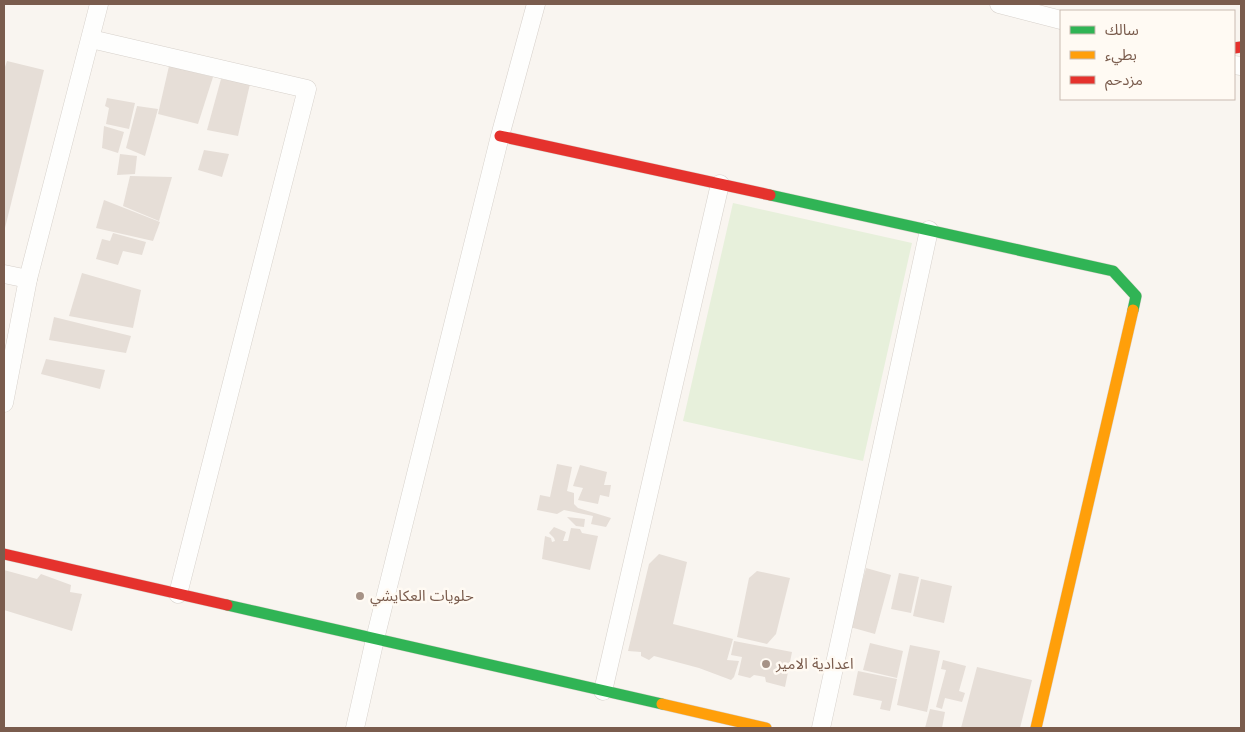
<svg xmlns="http://www.w3.org/2000/svg" width="1245" height="732" font-family="Helvetica,'Noto Sans Arabic',sans-serif">
<style>
.green{fill:#e7f0db}
.building{fill:#e6ded7}
.lines{fill:none;stroke-linecap:round;stroke-linejoin:round}
.street-casing{stroke:#d7d1cb;stroke-width:19}
.fast-casing{stroke:#d9d2cb;stroke-width:12}
.slow-casing{stroke:#d9d2cb;stroke-width:12}
.jam-casing{stroke:#d9d2cb;stroke-width:12}
.street{stroke:#fefefd;stroke-width:18}
.fast{stroke:#30b455;stroke-width:11}
.slow{stroke:#ff9f0a;stroke-width:11}
.jam{stroke:#e5322d;stroke-width:11}
.poi-dot{fill:#a69286;stroke:#fffaf3;stroke-width:2}
.labels{text-anchor:middle;stroke-width:5;stroke-linejoin:round;paint-order:stroke}
.poi-label{font-size:15px;fill:#7a5c4d;stroke:#fffaf3;text-anchor:start}
</style>
<rect width="100%" height="100%" fill="#f9f5f0"/>
<polygon class="green" points="733,203 912,243 863,461 683,421"/>
<g class="building">
<polygon points="7,61 44,70 4,232 4,70"/>
<polygon points="169,66 213,77 198,124 158,114"/>
<polygon points="221,79 250,84 238,136 207,130"/>
<polygon points="107,98 135,103 129,129 106,124 109,108 105,106"/>
<polygon points="137,106 158,109 145,156 126,148"/>
<polygon points="104,126 124,132 118,153 102,148"/>
<polygon points="204,150 229,154 222,177 198,170"/>
<polygon points="120,154 137,156 135,174 117,175"/>
<polygon points="130,176 172,177 159,221 123,206"/>
<polygon points="104,200 160,222 153,241 96,228"/>
<polygon points="113,233 146,242 142,255 123,251 118,265 96,259 102,239 110,241"/>
<polygon points="82,273 141,290 133,328 69,316"/>
<polygon points="54,317 131,336 126,353 49,340"/>
<polygon points="46,359 105,370 100,389 41,374"/>
<polygon points="557,464 572,467 567,491 574,493 574,504 578,508 611,518 606,527 591,524 593,516 564,510 557,514 537,510 540,495 550,497"/>
<polygon points="580,465 607,472 604,485 611,485 609,497 600,495 598,504 578,500 583,488 573,486"/>
<polygon points="567,517 585,519 584,527 576,526"/>
<polygon points="554,527 566,532 563,541 568,541 571,528 580,529 582,533 598,536 590,570 542,559 545,536 551,538 552,542 555,541 554,538 549,533"/>
<polygon points="659,554 687,562 673,624 733,639 727,660 739,661 734,677 731,680 699,668 654,656 649,660 641,656 641,652 628,651 649,564"/>
<polygon points="866,568 891,575 875,634 850,627"/>
<polygon points="4,570 37,579 41,574 71,585 70,592 82,594 72,631 4,610"/>
<polygon points="757,571 790,578 776,634 767,644 737,637 749,578"/>
<polygon points="899,573 919,577 911,613 891,609"/>
<polygon points="921,579 952,586 944,623 913,616"/>
<polygon points="734,641 792,652 785,687 766,682 765,677 754,675 750,678 738,675 742,657 731,655"/>
<polygon points="870,643 903,651 897,678 863,670"/>
<polygon points="910,645 940,651 927,712 897,705"/>
<polygon points="943,660 966,666 959,691 965,693 962,702 945,698 942,709 936,707 946,670 941,669"/>
<polygon points="977,667 1032,680 1020,728 961,728"/>
<polygon points="858,671 897,679 890,711 880,709 882,701 853,695"/>
<polygon points="930,709 945,712 942,728 925,728"/>
</g>
<g class="lines">
<g class="street-casing">
<g id="street">
<polyline points="999,4 1061,20"/>
<polyline points="91,39 307,89 178,594"/>
<polyline points="1234,65 1241,66"/>
<polyline points="4,274 28,279"/>
<polyline points="4,403 28,279 99,4"/>
<polyline points="603,691 720,184"/>
<polyline points="355,728 375,639 500,136 536,4"/>
<polyline points="821,728 929,230"/>
</g>
</g>
<g class="fast-casing">
<g id="fast">
<polyline points="770,195 1113,271 1136,296 1133,310"/>
<polyline points="227,605 662,704"/>
</g>
</g>
<g class="slow-casing">
<g id="slow">
<polyline points="662,704 766,728"/>
<polyline points="1036,728 1133,310"/>
</g>
</g>
<g class="jam-casing">
<g id="jam">
<polyline points="1234,48 1241,47"/>
<polyline points="500,136 770,195"/>
<polyline points="4,554 227,605"/>
</g>
</g>
<use href="#street" class="street"/>
<use href="#fast" class="fast"/>
<use href="#slow" class="slow"/>
<use href="#jam" class="jam"/>
</g>
<g class="poi-dot">
<circle cx="360" cy="596" r="5"/>
<circle cx="766" cy="664" r="5"/>
</g>
<g class="labels">
<g class="poi-label">
<text x="370" y="601">حلويات العكايشي</text>
<text x="776" y="669">اعدادية الامير</text>
</g>
</g>
<rect width="1245" height="732" fill="none" stroke="#7a5c4d" stroke-width="10"/>
<rect x="1060" y="10" width="175" height="90" fill="#fffaf3" stroke="#cabbb1"/>
<rect x="1070" y="26" width="25" height="8" fill="#30b455" stroke="#cabbb1"/>
<text x="1105" y="35" font-size="15" fill="#7a5c4d">سالك</text>
<rect x="1070" y="51" width="25" height="8" fill="#ff9f0a" stroke="#cabbb1"/>
<text x="1105" y="60" font-size="15" fill="#7a5c4d">بطيء</text>
<rect x="1070" y="76" width="25" height="8" fill="#e5322d" stroke="#cabbb1"/>
<text x="1105" y="85" font-size="15" fill="#7a5c4d">مزدحم</text>
</svg>
